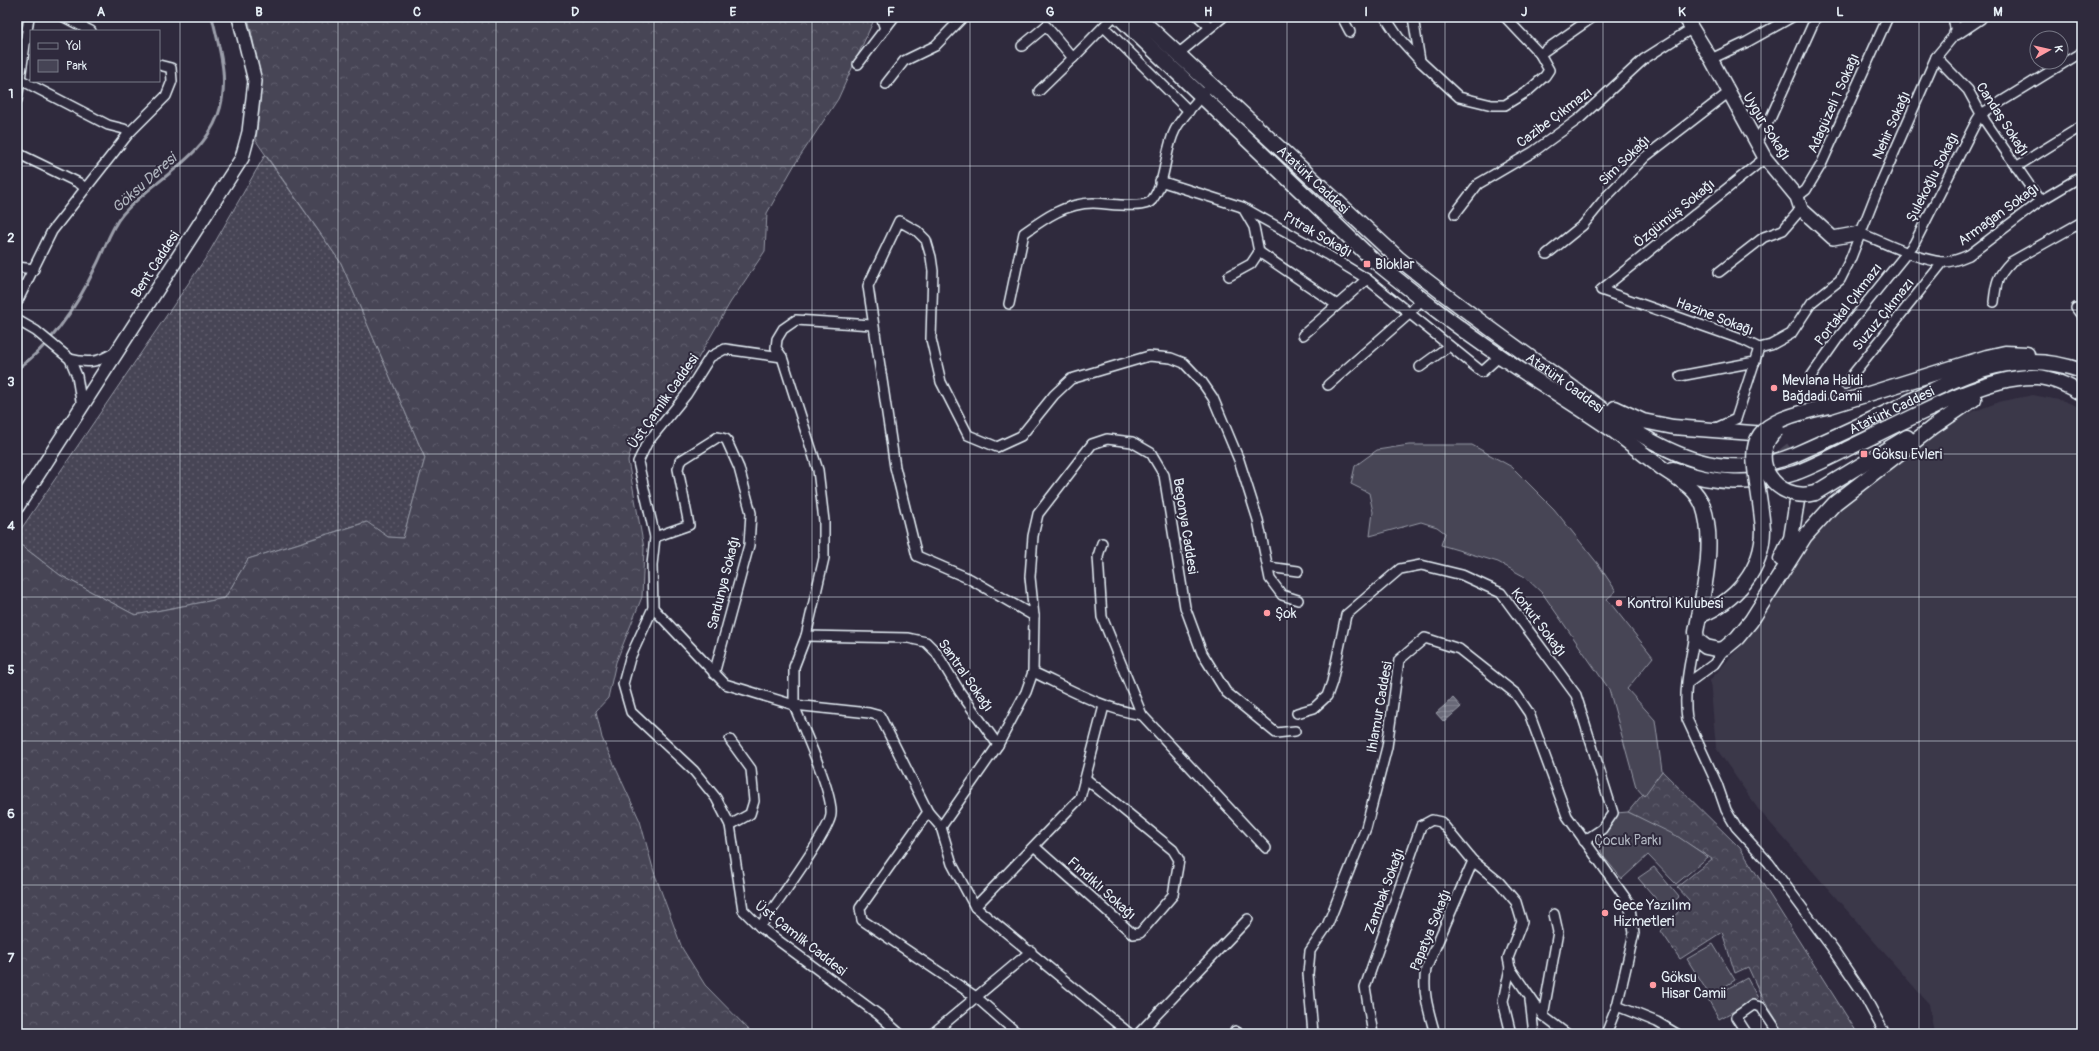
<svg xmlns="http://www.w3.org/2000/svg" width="2099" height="1051" font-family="Pangolin,sans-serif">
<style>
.built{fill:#3b3749}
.grass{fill:url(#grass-dots);stroke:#979aa6}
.forest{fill:url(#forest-crowns);stroke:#979aa6}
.park{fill:#464455;stroke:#979aa6}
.water{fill:url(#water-rules);stroke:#9c9fab}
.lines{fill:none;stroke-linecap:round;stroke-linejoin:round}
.stream{stroke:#9c9fab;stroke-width:3}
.primary-tunnel{stroke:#4b4859;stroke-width:14;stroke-dasharray:14 7;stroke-linecap:butt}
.street-casing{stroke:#e8f1f8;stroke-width:12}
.secondary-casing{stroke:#e8f1f8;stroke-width:16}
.primary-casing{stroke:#e8f1f8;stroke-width:17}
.street{stroke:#2f2a3d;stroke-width:9}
.secondary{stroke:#2f2a3d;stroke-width:13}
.primary{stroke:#2f2a3d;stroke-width:14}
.primary-bridge-casing{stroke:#e8f1f8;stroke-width:17;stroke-linecap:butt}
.primary-bridge{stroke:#2f2a3d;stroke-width:14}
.grid{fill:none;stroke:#e8f1f8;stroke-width:1;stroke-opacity:0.55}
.poi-dot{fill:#ff9aa2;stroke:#2f2a3d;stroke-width:1.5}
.labels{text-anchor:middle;stroke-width:4;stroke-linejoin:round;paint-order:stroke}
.street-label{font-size:14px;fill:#e8f1f8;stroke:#2f2a3d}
.poi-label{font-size:14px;fill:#e8f1f8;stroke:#2f2a3d;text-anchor:start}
.park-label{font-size:14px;fill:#afb4bf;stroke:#2f2a3d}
.water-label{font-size:15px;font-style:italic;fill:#afb4be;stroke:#2f2a3d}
.neatline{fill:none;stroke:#e8f1f8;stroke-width:1.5}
.grid-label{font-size:13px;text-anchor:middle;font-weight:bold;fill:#e8f1f8}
</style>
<defs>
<pattern id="grass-dots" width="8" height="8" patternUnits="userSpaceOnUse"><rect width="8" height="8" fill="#464455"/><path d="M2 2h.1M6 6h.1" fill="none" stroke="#615f6e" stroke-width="1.8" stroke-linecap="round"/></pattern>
<pattern id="forest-crowns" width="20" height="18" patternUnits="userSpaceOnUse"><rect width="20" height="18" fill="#464455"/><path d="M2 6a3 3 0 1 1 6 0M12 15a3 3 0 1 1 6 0" fill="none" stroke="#615f6e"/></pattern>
<pattern id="water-rules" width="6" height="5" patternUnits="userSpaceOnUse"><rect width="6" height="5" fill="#696978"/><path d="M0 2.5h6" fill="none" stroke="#7e7f8c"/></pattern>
</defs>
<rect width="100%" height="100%" fill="#2f2a3d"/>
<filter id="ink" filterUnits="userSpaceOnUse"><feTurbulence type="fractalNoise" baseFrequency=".025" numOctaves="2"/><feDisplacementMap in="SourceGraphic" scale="8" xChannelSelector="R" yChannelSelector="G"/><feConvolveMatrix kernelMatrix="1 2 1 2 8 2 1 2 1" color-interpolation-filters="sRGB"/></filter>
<g filter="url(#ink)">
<polygon class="built" points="2033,395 2064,401 2082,408 2082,1034 1934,1034 1929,1004 1758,809 1716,748 1710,680 1748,638 1776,590 1815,532 1843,506 1947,425 1972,412 2002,401"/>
<polygon class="grass" points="265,155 341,263 425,458 403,538 388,537 366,522 248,559 225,598 135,615 60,575 17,542 17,535 207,256"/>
<g class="forest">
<polygon points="248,17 872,17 873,22 838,99 795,164 767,213 765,251 730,303 682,386 635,434 628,461 644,548 642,597 616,662 608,698 596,711 602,738 640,821 654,872 682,948 705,985 753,1034 17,1034 17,542 60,575 135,615 225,598 248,559 367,522 388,537 403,538 425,458 341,263 256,141 262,82"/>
<polygon points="1662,771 1740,848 1858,1034 1785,1034 1759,991 1748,967 1735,973 1722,932 1680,959 1661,931 1689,900 1677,887 1712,859 1679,838 1628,812"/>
</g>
<g class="park">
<polygon points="1409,445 1472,445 1512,467 1554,509 1598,564 1616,591 1607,599 1653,657 1627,689 1655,720 1662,771 1644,796 1636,787 1609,689 1543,594 1525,577 1498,562 1441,545 1445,533 1437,527 1421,522 1370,536 1373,512 1369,493 1351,484 1355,466 1377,450"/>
<polygon points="1628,812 1677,836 1708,857 1676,884 1648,855 1622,879 1603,856 1596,837 1616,813"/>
<polygon points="1654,867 1679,897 1665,909 1638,878"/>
<polygon points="1713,944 1735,980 1710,996 1687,959"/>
<polygon points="1747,978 1758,998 1719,1019 1708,999"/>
</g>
<polygon class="water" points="1453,698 1461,707 1444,722 1436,713"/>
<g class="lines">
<path class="stream" d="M17 369C52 345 78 304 96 266 105 249 110 229 122 215 152 180 201 161 218 115 230 82 220 50 212 17"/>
<path class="primary-tunnel" d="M1766 434C1790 449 1797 474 1797 501"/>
<g class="street-casing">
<g id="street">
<polyline points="64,17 91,31"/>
<polyline points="881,17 885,29"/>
<polyline points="1199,17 1210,27"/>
<polyline points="1342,17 1350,32"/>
<polyline points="1385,17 1399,38 1420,61 1459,97 1492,105 1505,105 1528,91 1545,76 1549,70 1540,54 1505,17"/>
<polyline points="1413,17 1420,61"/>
<polyline points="1104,27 1189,111"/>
<polyline points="1022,46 1046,26 1073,58 1113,17"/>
<polyline points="1178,54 1223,17"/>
<polyline points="1540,54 1593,17"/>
<polyline points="1936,57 1968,90 1985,121 2040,201"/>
<polyline points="1711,59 1747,42 1792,17"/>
<polyline points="858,64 894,17"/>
<polyline points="17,78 108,125 124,129 129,133"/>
<polyline points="886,84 904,61 935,46 963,17"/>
<polyline points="1039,91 1073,58"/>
<polyline points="17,100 29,17"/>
<polyline points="1756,142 1771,117 1816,17"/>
<polyline points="17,153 79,183 85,188"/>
<polyline points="1765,158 1601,290 1743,340 1759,348 1771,345 1791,334 1812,302 1840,280 1850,260 1876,194 1936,57 1956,33 1953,17"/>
<polyline points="2016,167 2082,126"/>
<polyline points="1160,181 1242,207 1326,254 1367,279 1482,372 1500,356"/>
<polyline points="1797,197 1806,190 1821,165 1888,17"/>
<polyline points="1455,214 1478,184 1533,152 1580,118 1644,59 1691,29"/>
<path d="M1860 233C1885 243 1916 259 1942 262 1950 263 1962 258 1969 255L2040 201 2082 176"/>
<polyline points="1259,252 1337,305"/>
<polyline points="1547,254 1583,225 1606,197 1645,157 1728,93"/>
<polyline points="17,267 34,269"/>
<polyline points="1719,272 1764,237 1783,230 1801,209"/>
<polyline points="1229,276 1251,264 1259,252 1254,227 1243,208"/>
<polyline points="17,302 52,231 129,133 166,96 172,81 171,68 159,65"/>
<path d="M1994 302C1996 283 1997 276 2011 262L2082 222"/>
<path d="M1009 304 1024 233C1045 218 1066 203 1093 203 1106 203 1145 210 1152 200 1167 180 1164 151 1175 130 1182 116 1195 104 1205 92"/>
<polyline points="2076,308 2082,316"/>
<polyline points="17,320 36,331 70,359"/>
<polyline points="1303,335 1367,279"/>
<polyline points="782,357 725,349 710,357 686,395 647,443 638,462 655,537 652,565 653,608 630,658 623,684 631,712 694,771 716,798 730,825 743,910 760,927 879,1015 900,1034"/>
<polyline points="1420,367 1449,346"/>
<polyline points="1812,375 1838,338 1914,244 1977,120 1981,114 2082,52"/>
<polyline points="1680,376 1755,362"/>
<polyline points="1845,384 1943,262"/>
<polyline points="1328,385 1409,314 1421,300"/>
<path d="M82 407 77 376 70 359C89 364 99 362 115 352"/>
<polyline points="1716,428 1736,419 1759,348"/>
<polyline points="655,537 689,525 678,469 680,461 718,437 726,439 739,468 751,513 749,545 714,674"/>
<polyline points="1102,543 1098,556 1102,617 1142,715"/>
<polyline points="1268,567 1298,571"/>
<polyline points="653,608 725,684 794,705 869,713 880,716 928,812 941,827 952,864 975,907 1130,1034"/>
<polyline points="1034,616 970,579 917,556 895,467 868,286 899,221 917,231 926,240 931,257 933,271 931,339 941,382 968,435 997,447 1021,436 1054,395 1071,379 1149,356 1171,358 1184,363 1202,382 1213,398 1239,460 1258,520 1270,579 1282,595 1298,600"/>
<path d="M1695 635C1690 662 1683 691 1687 719L1717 784 1726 810 1736 827 1769 863 1835 952 1864 995 1885 1034"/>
<polyline points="806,636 908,638 926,642 936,652 960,692 998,745"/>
<path d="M1033 672C1069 689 1103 709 1142 715L1266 848"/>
<polyline points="1688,683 1714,664 1725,648"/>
<polyline points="1297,713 1314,708 1327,696 1332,682 1346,615 1400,569 1421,565 1462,575 1501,593 1576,695 1613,813 1602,829 1584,841"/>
<polyline points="928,812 860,908 862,920 976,997 1018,1034"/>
<polyline points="730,825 750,814 754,801 751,769 730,740"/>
<polyline points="941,827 998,745 1026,692 1033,672 1034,616 1030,577 1033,536 1038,514 1092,444 1107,439 1132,442 1151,453 1164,475 1185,607 1202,653 1226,692 1276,733 1295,731"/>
<polyline points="1035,847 1133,934 1140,933 1173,895 1179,860 1173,850 1086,779"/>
<polyline points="975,907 1080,798 1104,706"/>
<path d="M760 927C772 909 831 830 831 814 833 792 803 729 794 705V667L806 636 824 558V521L818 470 782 357 776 348 777 339 783 329 796 320 872 325"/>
<polyline points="1510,968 1503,1001 1511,1034"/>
<polyline points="1530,1000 1534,1034"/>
<polyline points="1617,1006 1657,1022 1677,1034"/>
<polyline points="1543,1016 1558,932 1554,914"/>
<polyline points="1235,1031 1240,1034"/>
<polyline points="932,1034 1031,951"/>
<polyline points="1141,1034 1140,1032 1248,919"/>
<polyline points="1313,1034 1308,974 1310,951 1327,926 1366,828 1387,747 1399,660 1425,638 1459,649 1516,694 1529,713 1567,816 1629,903 1634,933 1617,1006 1606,1034"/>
<polyline points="1373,1034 1365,987 1421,826 1432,820 1441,822 1473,861 1499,882 1516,902 1522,922 1508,958 1510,968 1543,1016 1567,1034"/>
<path d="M1435 1034C1429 1012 1422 992 1426 969L1473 861"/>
<polyline points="1747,1034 1736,1017 1753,1005 1761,1007 1779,1034"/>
</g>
</g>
<g class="secondary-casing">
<g id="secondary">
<polyline points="1685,17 1711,59 1765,158 1797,197 1801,209 1833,238 1860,233"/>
<polyline points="1956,33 1980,17"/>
<polyline points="17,507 242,158 249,132 255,81 239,17"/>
</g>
</g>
<g class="primary-casing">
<g id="primary">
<path d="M1119 17 1372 259C1414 293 1455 326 1500 356 1536 381 1575 404 1611 429 1629 442 1645 456 1662 468 1678 479 1695 486 1703 506 1716 543 1703 594 1696 632L1697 640 1706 647 1720 650 1725 648 1737 638 1751 621 1805 536 1835 503 1933 427 1974 399"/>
<path id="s1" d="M1138 17 1398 258C1450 300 1504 339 1559 378 1601 408 1649 447 1699 461 1729 470 1765 467 1794 455 1830 439 1865 423 1900 406 1960 377 2013 346 2082 371"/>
<polyline points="1830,406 1987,357 2005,353 2027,354"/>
<polyline points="1615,408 1643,421 1673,427 1766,434"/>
<path d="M1673 469C1712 484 1756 486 1795 473 1814 466 1833 456 1851 447 1888 429 1925 410 1963 394 1986 385 2012 376 2037 377 2052 378 2069 386 2082 394"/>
<polyline points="1815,493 1907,437"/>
<polyline points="1781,559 1791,538 1797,501"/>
<path d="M1699 616C1736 601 1763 570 1763 529"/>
</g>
</g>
<use href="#street" class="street"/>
<use href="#secondary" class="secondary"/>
<use href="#primary" class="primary"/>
<g class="primary-bridge-casing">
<g id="primary-bridge">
<path d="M1777 429C1745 458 1776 504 1815 493"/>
<path d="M1763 529C1756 446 1728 427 1830 406"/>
</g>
</g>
<use href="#primary-bridge" class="primary-bridge"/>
</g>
</g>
<path class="grid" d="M180 17V1034M338 17V1034M496 17V1034M654 17V1034M812 17V1034M970 17V1034M1129 17V1034M1287 17V1034M1445 17V1034M1603 17V1034M1761 17V1034M1919 17V1034M17 166H2082M17 310H2082M17 454H2082M17 597H2082M17 741H2082M17 885H2082"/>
<g class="poi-dot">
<rect x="1363" y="260" width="8" height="8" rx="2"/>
<circle cx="1774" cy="388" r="4"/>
<rect x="1860" y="450" width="8" height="8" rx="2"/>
<circle cx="1619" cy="603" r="4"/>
<circle cx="1267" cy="613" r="4"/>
<circle cx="1605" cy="913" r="4"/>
<circle cx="1653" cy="985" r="4"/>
</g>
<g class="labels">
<g class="street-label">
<text transform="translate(1833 103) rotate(-66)" y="5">Adagüzeli 1 Sokaḡı</text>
<text transform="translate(1554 117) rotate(-37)" y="5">Cazibe Çıkmazı</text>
<text transform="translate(2003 119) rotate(57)" y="5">Candaş Sokağı</text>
<text transform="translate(1891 125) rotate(-66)" y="5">Nehir Sokağı</text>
<text transform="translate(1767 126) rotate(58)" y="5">Uygur Sokağı</text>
<text transform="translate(1624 160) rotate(-44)" y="5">Sim Sokağı</text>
<text transform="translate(1932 177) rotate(-63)" y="5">Şulekoğlu Sokaḡı</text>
<text dy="5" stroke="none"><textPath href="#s1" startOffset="239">Atatürk Caddesi</textPath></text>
<text transform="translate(1674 213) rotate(-39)" y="5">Özgümüş Sokağı</text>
<text transform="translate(1998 214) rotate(-36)" y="5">Armaḡan Sokaḡı</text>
<text transform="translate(1318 234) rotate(30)" y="5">Pıtrak Sokağı</text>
<text transform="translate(155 264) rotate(-57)" y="5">Bent Caddesi</text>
<text transform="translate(1848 304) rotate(-52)" y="5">Portakal Çıkmazı</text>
<text transform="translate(1883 314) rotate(-51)" y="5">Suzuz Çıkmazı</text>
<text transform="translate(1715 316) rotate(21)" y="5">Hazine Sokaḡı</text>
<text dy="5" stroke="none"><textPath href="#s1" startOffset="563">Atatürk Caddesi</textPath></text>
<text transform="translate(663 401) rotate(-55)" y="5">Üst Çamlik Caddesi</text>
<text dy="5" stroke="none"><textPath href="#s1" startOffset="923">Atatürk Caddesi</textPath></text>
<text transform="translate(1186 526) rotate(81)" y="5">Begonya Caddesi</text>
<text transform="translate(723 583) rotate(-76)" y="5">Sardunya Sokağı</text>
<text transform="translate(1539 622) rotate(53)" y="5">Korkut Sokağı</text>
<text transform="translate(966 675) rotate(55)" y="5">Santral Sokağı</text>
<text transform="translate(1379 707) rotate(-80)" y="5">Ihlamur Caddesi</text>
<text transform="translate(1102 888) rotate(42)" y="5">Fındıklı Sokağı</text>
<text transform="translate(1384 891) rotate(-70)" y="5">Zambak Sokağı</text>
<text transform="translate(1430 930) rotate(-68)" y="5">Papatya Sokağı</text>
<text transform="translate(801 938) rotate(38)" y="5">Üst Çamlik Caddesi</text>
</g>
<g class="poi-label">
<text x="1375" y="269">Bloklar</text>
<text x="1782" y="385">Mevlana Halidi<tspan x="1782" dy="16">Bağdadi Camii</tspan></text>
<text x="1872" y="459">Göksu Evleri</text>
<text x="1627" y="608">Kontrol Kulubesi</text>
<text x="1275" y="618">Şok</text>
<text x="1613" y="910">Gece Yazılım<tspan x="1613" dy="16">Hizmetleri</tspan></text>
<text x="1661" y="982">Göksu<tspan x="1661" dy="16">Hisar Camii</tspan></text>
</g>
<g class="park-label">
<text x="1628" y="845">Çocuk Parkı</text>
</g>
<g class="water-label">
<text transform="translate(144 183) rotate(-42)" y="5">Göksu Deresi</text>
</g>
</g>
<rect width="2099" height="1051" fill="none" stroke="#2f2a3d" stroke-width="44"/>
<rect x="30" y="30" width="130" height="52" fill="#2f2a3d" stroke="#797a88"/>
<rect x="38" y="43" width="20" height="6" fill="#2f2a3d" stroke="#797a88"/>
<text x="66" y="50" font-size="12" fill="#e8f1f8">Yol</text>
<rect x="38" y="60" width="20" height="12" fill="#464455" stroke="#797a88"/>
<text x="66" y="70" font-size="12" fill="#e8f1f8">Park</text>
<g transform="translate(2049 50) rotate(82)"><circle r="19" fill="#2f2a3d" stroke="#797a88"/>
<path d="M0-3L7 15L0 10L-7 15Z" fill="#ff9aa2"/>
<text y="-6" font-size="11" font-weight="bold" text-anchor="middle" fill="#e8f1f8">K</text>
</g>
<rect x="22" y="22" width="2055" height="1007" class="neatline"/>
<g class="grid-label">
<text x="101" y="16">A</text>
<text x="259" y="16">B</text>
<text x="417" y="16">C</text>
<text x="575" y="16">D</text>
<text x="733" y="16">E</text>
<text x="891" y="16">F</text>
<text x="1050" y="16">G</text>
<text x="1208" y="16">H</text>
<text x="1366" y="16">I</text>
<text x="1524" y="16">J</text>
<text x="1682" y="16">K</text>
<text x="1840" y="16">L</text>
<text x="1998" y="16">M</text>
<text x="11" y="98">1</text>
<text x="11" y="242">2</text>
<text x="11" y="386">3</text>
<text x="11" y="530">4</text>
<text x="11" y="674">5</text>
<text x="11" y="818">6</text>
<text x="11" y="962">7</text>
</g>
</svg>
